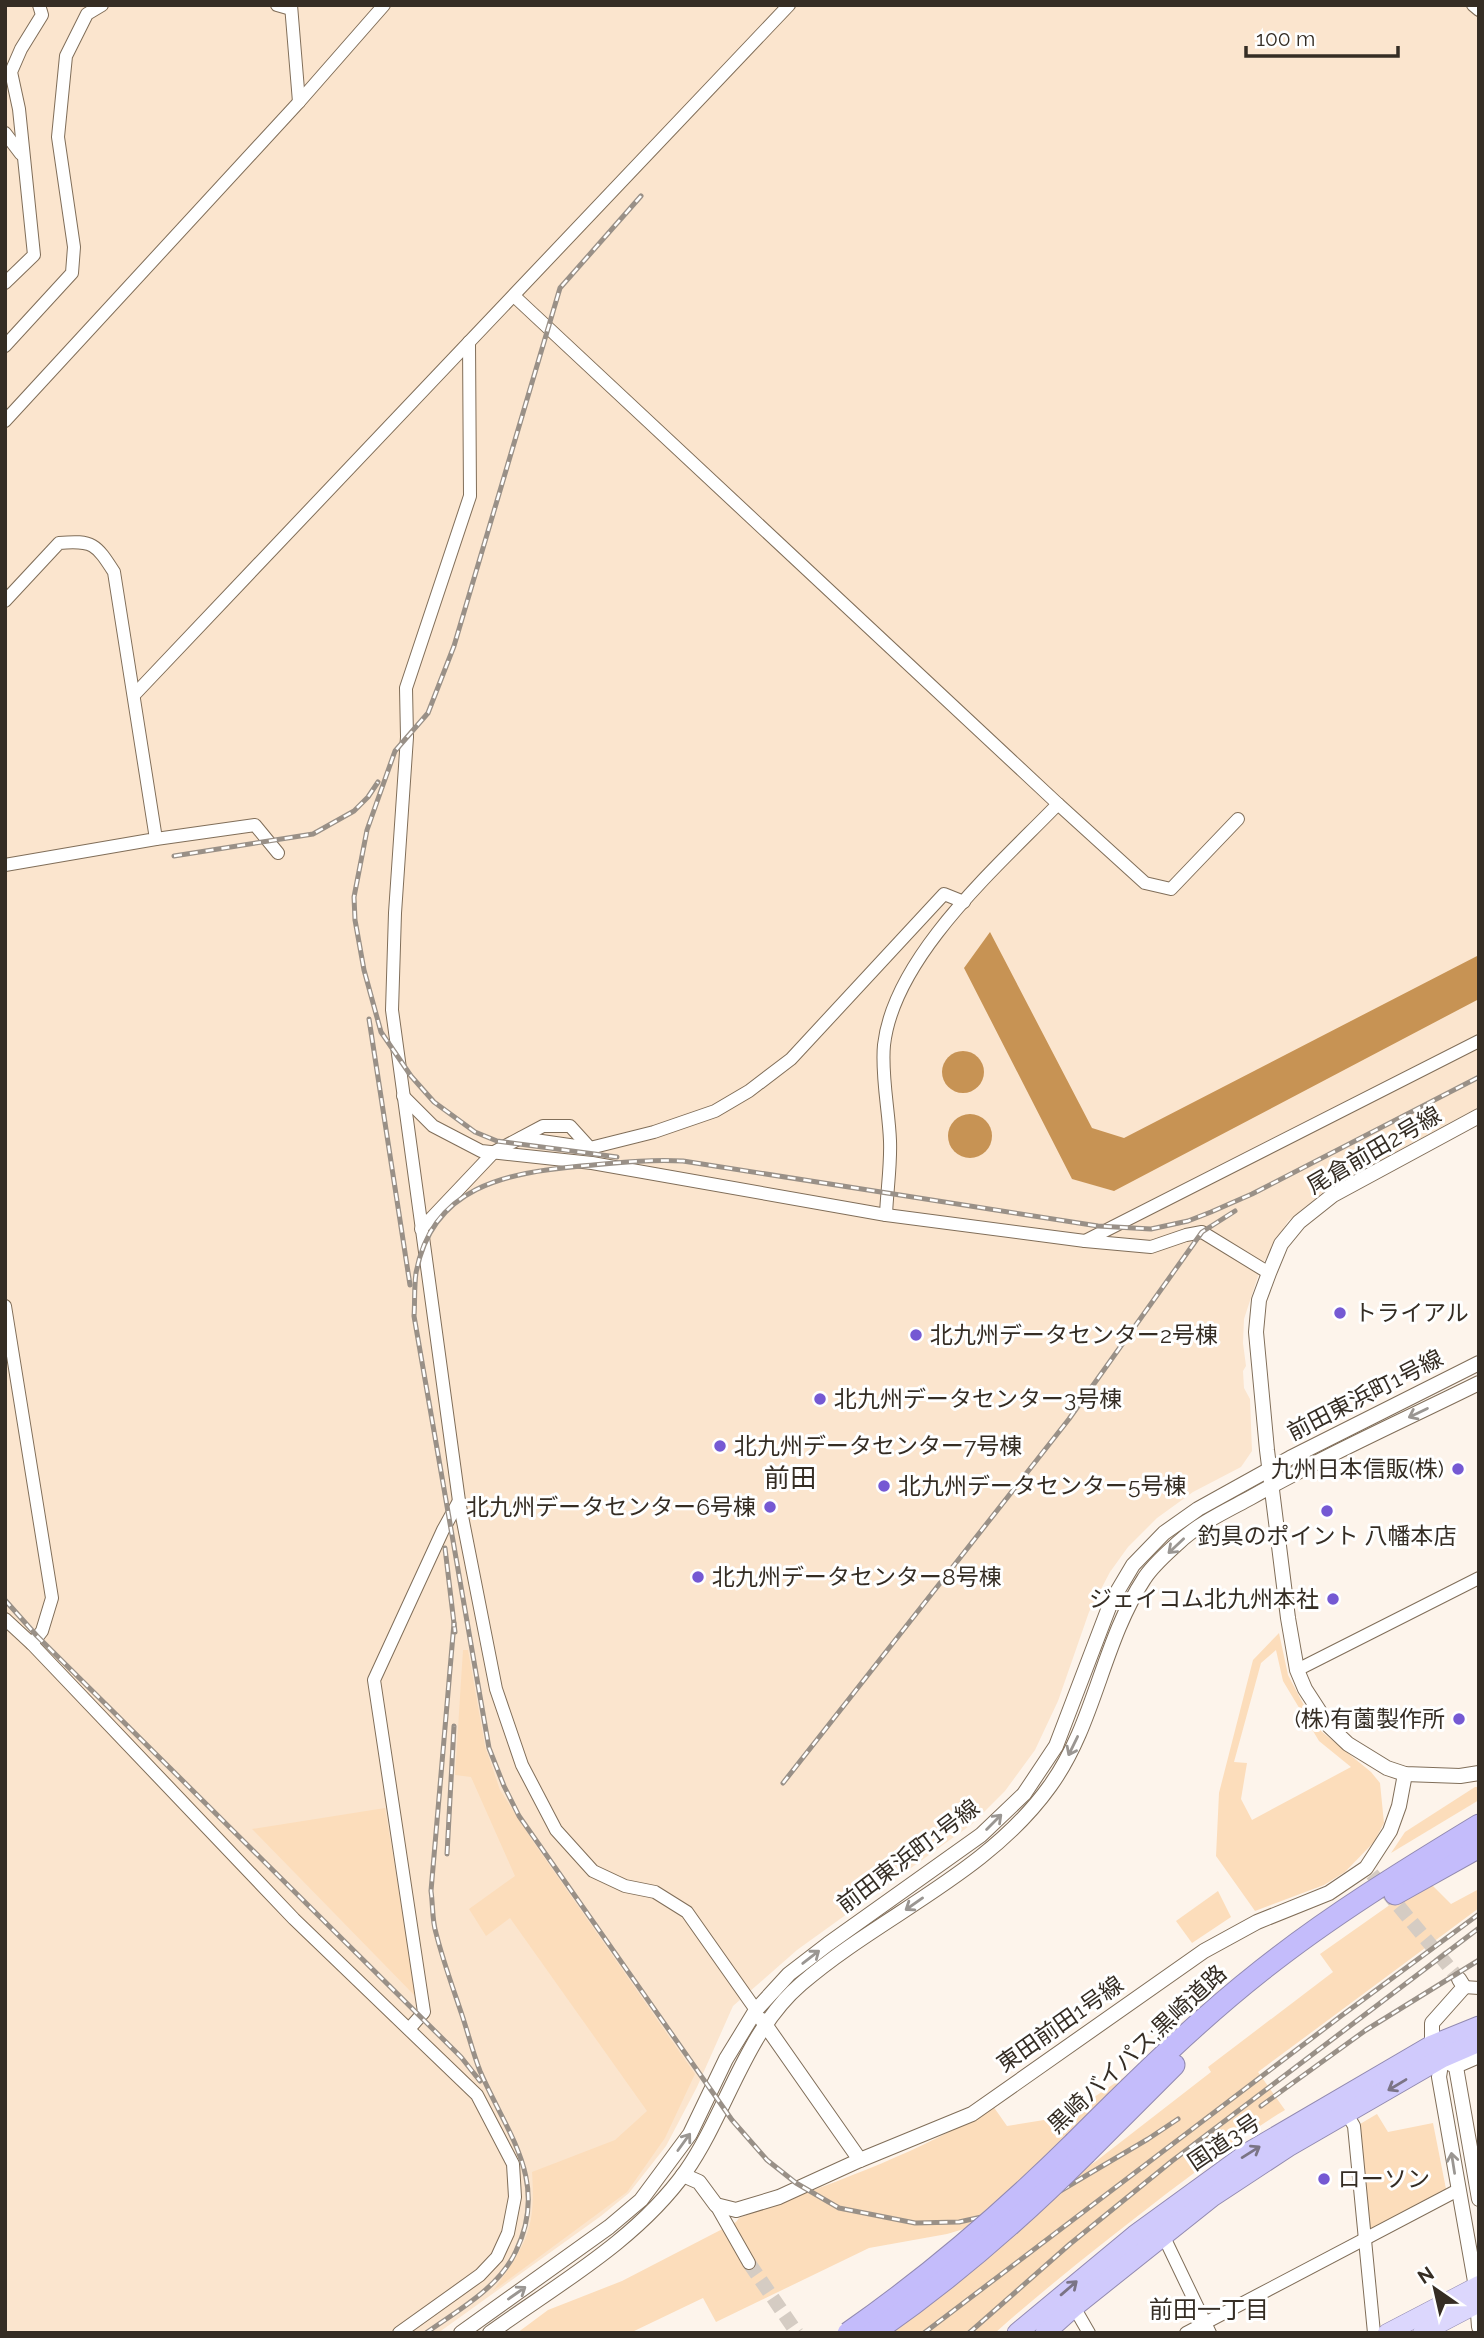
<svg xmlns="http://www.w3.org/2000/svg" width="1484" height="2338" font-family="Raleway,'Noto Sans JP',sans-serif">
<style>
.built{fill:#fbe5ce}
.green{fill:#fcddbb;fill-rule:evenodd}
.water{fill:#c79354}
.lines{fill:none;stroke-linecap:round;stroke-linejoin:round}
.tertiary-tunnel{stroke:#d5ccc3;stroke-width:14;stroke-dasharray:14 7;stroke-linecap:butt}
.minor-casing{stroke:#806e59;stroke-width:14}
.tertiary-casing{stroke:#806e59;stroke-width:16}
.primary-casing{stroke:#928ab0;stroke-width:19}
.trunk-casing{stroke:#928ab0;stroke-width:21}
.motorway-casing{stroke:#928ab0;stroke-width:23}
.minor{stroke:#fff;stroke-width:12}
.tertiary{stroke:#fff;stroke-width:14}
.primary{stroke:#dcd7fd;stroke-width:18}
.trunk{stroke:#d0cafc;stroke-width:19}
.motorway{stroke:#c4bcfb;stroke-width:21}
.rail-casing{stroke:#999087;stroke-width:5}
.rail{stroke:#fff;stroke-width:2.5;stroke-dasharray:8;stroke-linecap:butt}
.motorway-bridge-casing{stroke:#928ab0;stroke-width:23;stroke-linecap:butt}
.motorway-bridge{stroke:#c4bcfb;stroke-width:21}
.oneway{stroke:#9a9692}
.oneway2{stroke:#7b7485}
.poi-dot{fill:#7559d3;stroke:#fff;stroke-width:2.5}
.labels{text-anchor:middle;stroke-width:6;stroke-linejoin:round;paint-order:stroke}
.street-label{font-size:23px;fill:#352d24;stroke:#fff}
.poi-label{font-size:23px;fill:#352d24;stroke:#fff;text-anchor:start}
.neighbourhood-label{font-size:24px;fill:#352d24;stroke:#fff}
.quarter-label{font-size:26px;fill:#352d24;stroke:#fff}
</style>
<rect width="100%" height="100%" fill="#fdf4eb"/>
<polygon class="built" points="5,5 1479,5 1479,1107 1327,1189 1288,1221 1261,1267 1244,1319 1243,1343 1246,1366 1243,1371 1244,1388 1250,1399 1252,1451 1241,1467 1193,1492 1157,1518 1128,1547 1110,1572 1089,1612 1058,1701 1035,1750 1005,1791 972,1824 797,1950 733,2006 697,2087 666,2146 629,2193 601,2216 438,2333 5,2333"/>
<g class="green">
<path d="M1279 1633 1288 1675 1308 1713 1321 1731 1371 1772 1380 1783 1384 1823 1374 1842 1345 1872 1324 1885 1255 1911 1216 1856 1219 1793 1253 1660ZM1276 1650 1283 1681 1319 1741 1351 1767 1252 1820 1241 1799 1247 1763 1234 1762 1261 1663Z"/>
<path d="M463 1650H468L485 1746 500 1790 534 1843 695 2074 665 2138 627 2192 493 2291C526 2244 536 2231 532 2172L615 2140 647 2111 510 1918 486 1936 469 1909 515 1876 471 1777 455 1775Z"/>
<polygon points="1475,1787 1479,1787 1479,1800 1391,1853 1405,1832"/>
<polygon points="385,1808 417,1998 252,1829"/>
<path d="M1428 1881 1451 1904 1479 1889V1908L1258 2072 1285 2110C1243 2135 1205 2165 1166 2194 1108 2239 1050 2284 995 2333H887L974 2226 947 2234 869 2248 716 2322 703 2298 630 2333H517L548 2310 622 2281 736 2222 739 2218C825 2185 916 2156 993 2106L1007 2126 1044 2120 1070 2113 1135 2070 1075 2174 1095 2162 1211 2072 1208 2067 1333 1972 1320 1954 1401 1897Z"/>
<polygon points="1218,1891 1231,1917 1192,1943 1176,1921"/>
<polygon points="1377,2114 1388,2132 1433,2123 1446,2189 1372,2229 1368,2224 1360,2124"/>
</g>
<g class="water">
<polygon points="990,932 1092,1128 1124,1138 1479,955 1479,999 1114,1191 1072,1179 964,968"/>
<circle cx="963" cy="1072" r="21"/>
<circle cx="970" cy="1136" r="22"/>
</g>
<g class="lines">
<g class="tertiary-tunnel">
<polyline points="1372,1874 1459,1979"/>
<polyline points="749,2263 797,2333"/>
</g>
<g class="minor-casing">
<g id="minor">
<polyline points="277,5 291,9"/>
<polyline points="291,5 299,102"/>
<polyline points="1473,5 1479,10"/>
<polyline points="5,133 21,154"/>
<polyline points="5,283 34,255 19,109 11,72 21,49 42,15 39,5"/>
<path d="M514 296 1058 804C998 866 894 956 884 1045 881 1075 889 1111 890 1141 891 1165 887 1190 886 1215"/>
<polyline points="469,342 470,496 406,688 407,737 395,913 392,1010 459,1501 496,1689 522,1765 556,1830 593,1871 625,1886 655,1892 687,1912 756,2010"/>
<polyline points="5,346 72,273 74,247 58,137 66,56 87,14 102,5"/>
<polyline points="5,421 299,102 384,5"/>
<path d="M5 601 59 543C93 540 96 544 114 572L156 839 5 865"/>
<polyline points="135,694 789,5"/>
<polyline points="1058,804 1145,883 1171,889 1238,819"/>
<polyline points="156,839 255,825 278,853"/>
<polyline points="403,1096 433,1126 481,1151 592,1163 886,1215 1085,1241 1151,1247 1186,1235 1202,1232 1269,1273"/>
<polyline points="521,1138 590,1148 654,1132 715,1111 749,1091 791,1059 944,894 964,902"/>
<polyline points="421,1229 494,1152 543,1126 570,1126 590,1148"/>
<polyline points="1085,1241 1479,1041"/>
<polyline points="5,1306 52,1598 42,1631 32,1644"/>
<polyline points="5,1619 32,1644 294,1919 477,2095 513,2164 515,2197 508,2233 497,2257 480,2275 399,2333"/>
<polyline points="1297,1670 1479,1578"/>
<polyline points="1464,1987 1479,1988"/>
<polyline points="409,2029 424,2012 374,1680 443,1530 459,1501"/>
<polyline points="1456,2067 1479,2057"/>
<polyline points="1347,2114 1354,2126 1374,2333"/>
<polyline points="716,2205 749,2263"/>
<polyline points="1163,2235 1210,2333"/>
<polyline points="1074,2307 1089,2333"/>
<polyline points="1186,2333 1458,2190"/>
</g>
</g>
<g class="tertiary-casing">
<g id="tertiary">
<polyline points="1479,1116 1333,1195 1299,1222 1281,1244 1269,1273 1259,1300 1256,1332 1267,1450 1288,1618 1297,1670 1305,1689 1329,1726 1348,1744 1387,1768 1405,1774 1460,1776 1479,1773"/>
<polyline points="762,2020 860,2160"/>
<polyline points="1437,2051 1432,2045 1432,2023 1464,1987 1459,1979"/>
<polyline points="683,2175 699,2182 716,2205 736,2210 779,2197 860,2160 972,2114 1204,1951 1257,1922 1329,1893 1366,1868 1390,1831 1399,1806 1405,1774"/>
<polyline points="1479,2199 1456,2067 1442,2058 1439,2077 1476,2287 1479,2327"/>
<polyline points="461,2333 609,2227 641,2200 690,2134 726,2059 756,2010 789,1974 828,1944 981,1835 1024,1794 1056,1746 1111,1602 1133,1565 1164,1533 1198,1509 1290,1458 1479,1363"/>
<path d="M490 2333C558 2284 637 2240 686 2171 727 2112 745 2032 801 1984 881 1915 987 1874 1050 1786 1095 1724 1102 1643 1144 1579 1152 1566 1166 1554 1178 1543 1198 1524 1226 1511 1250 1498 1324 1456 1402 1421 1479 1383"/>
</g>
</g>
<g class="primary-casing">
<g id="primary">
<polyline points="1387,2333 1479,2285"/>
<polyline points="1422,2333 1479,2303"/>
</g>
</g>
<g class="trunk-casing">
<g id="trunk">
<polyline points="1017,2333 1135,2235 1249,2152 1432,2045 1479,2026"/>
<polyline points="1045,2333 1074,2307 1212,2197 1288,2147 1442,2058 1479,2042"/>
</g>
</g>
<g class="motorway-casing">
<g id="motorway">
<polyline points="1395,1894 1479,1847"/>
<path d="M1075 2142C1135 2082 1196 2022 1262 1970 1330 1916 1405 1870 1479 1825"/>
<polyline points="1086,2153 1174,2065"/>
</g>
</g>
<use href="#minor" class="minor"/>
<use href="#tertiary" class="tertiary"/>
<use href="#primary" class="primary"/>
<use href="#trunk" class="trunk"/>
<use href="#motorway" class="motorway"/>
<g class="rail-casing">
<g id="rail">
<polyline points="174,856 313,834 354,811 368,797 378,782"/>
<polyline points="369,1019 410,1285"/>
<polyline points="617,1157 497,1141 475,1132 434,1102 411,1076 381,1032 364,970 355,920 354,897 367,830 395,751 428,713 454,646 560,288 641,196"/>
<polyline points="445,1548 455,1632"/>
<polyline points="5,1600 37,1636 461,2057 480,2081"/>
<polyline points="783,1783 1069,1419 1202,1232 1235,1211"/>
<polyline points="447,1854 454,1726"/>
<polyline points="1261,2106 1366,2030 1479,1960"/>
<path d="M1178 2119 1148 2139 1055 2194 1018 2209 959 2222 915 2223 839 2208 796 2183 767 2160 732 2120 519 1816 504 1786 489 1748 414 1316C415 1303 414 1287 416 1273 432 1186 506 1173 581 1166 615 1163 649 1159 683 1161L1098 1226 1151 1229 1188 1221 1211 1212 1252 1194 1479 1077"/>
<path d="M426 2333C458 2310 499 2288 516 2251 550 2181 506 2132 480 2071 473 2053 468 2033 462 2015 453 1988 443 1961 436 1933 432 1920 433 1905 431 1891L454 1623"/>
<polyline points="924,2333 1341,2016 1479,1914"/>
<polyline points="969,2333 1070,2244 1172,2161 1479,1928"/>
</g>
</g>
<use href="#rail" class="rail"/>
<g class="motorway-bridge-casing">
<g id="motorway-bridge">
<path d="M848 2333C930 2276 1004 2212 1075 2142"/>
<path d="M873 2333C950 2280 1020 2219 1086 2153"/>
</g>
</g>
<use href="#motorway-bridge" class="motorway-bridge"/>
</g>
<defs><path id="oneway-shaft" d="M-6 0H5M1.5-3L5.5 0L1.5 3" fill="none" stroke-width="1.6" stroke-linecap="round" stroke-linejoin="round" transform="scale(1.75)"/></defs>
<g class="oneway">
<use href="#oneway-shaft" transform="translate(1418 1413) rotate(154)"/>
<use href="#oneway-shaft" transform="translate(1176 1546) rotate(137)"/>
<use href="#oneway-shaft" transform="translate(1073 1746) rotate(116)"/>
<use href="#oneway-shaft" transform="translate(994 1822) rotate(-45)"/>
<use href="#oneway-shaft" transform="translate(914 1904) rotate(145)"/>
<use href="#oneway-shaft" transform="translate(811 1957) rotate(-38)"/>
<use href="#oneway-shaft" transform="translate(684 2142) rotate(-54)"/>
<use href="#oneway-shaft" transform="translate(1453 2163) rotate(-99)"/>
<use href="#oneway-shaft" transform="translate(517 2293) rotate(-35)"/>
</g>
<g class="oneway2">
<use href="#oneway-shaft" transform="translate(1397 2085) rotate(149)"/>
<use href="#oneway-shaft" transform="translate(1251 2152) rotate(-32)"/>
<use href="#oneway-shaft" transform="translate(1069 2288) rotate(-41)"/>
</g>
<g class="poi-dot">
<circle cx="1340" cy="1313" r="7"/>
<circle cx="916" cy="1335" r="7"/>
<circle cx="820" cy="1399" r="7"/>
<circle cx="720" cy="1446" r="7"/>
<circle cx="1458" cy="1469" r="7"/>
<circle cx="884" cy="1486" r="7"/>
<circle cx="770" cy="1507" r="7"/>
<circle cx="1327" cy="1511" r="7"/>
<circle cx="698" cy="1577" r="7"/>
<circle cx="1333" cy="1599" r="7"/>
<circle cx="1459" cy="1719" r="7"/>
<circle cx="1324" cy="2179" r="7"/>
</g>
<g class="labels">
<g class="street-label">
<text transform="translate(1374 1150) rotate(-30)" y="8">尾倉前田2号線</text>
<text transform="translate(1365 1395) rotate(-27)" y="8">前田東浜町1号線</text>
<text transform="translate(908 1856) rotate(-37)" y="8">前田東浜町1号線</text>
<text transform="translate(1060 2024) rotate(-35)" y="8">東田前田1号線</text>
<text transform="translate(1137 2049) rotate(-43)" y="8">黒崎バイパス;黒崎道路</text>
<text transform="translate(1224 2142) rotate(-34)" y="8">国道3号</text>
</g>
<g class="poi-label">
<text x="1354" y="1321">トライアル</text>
<text x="930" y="1343">北九州データセンター2号棟</text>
<text x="834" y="1407">北九州データセンター3号棟</text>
<text x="734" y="1454">北九州データセンター7号棟</text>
<text x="1444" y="1477" text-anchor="end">九州日本信販(株)</text>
<text x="898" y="1494">北九州データセンター5号棟</text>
<text x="756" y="1515" text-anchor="end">北九州データセンター6号棟</text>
<text x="1327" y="1544" text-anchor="middle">釣具のポイント 八幡本店</text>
<text x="712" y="1585">北九州データセンター8号棟</text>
<text x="1319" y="1607" text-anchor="end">ジェイコム北九州本社</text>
<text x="1445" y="1727" text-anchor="end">(株)有薗製作所</text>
<text x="1338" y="2187">ローソン</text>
</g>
<g class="neighbourhood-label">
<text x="1209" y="2318">前田一丁目</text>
</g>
<g class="quarter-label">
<text x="790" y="1487">前田</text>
</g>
</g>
<rect width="1484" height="2338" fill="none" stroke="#352d24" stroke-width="14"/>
<g transform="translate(1435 2289) rotate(326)" stroke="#ffffff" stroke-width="5" paint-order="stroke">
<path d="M0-5L12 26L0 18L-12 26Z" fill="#352d24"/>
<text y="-10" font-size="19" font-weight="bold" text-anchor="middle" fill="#352d24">N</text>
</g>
<path d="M1246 46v10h152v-10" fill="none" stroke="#352d24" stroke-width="3.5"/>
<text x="1256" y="46" font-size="21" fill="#352d24" stroke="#ffffff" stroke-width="5" paint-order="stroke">100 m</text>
</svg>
